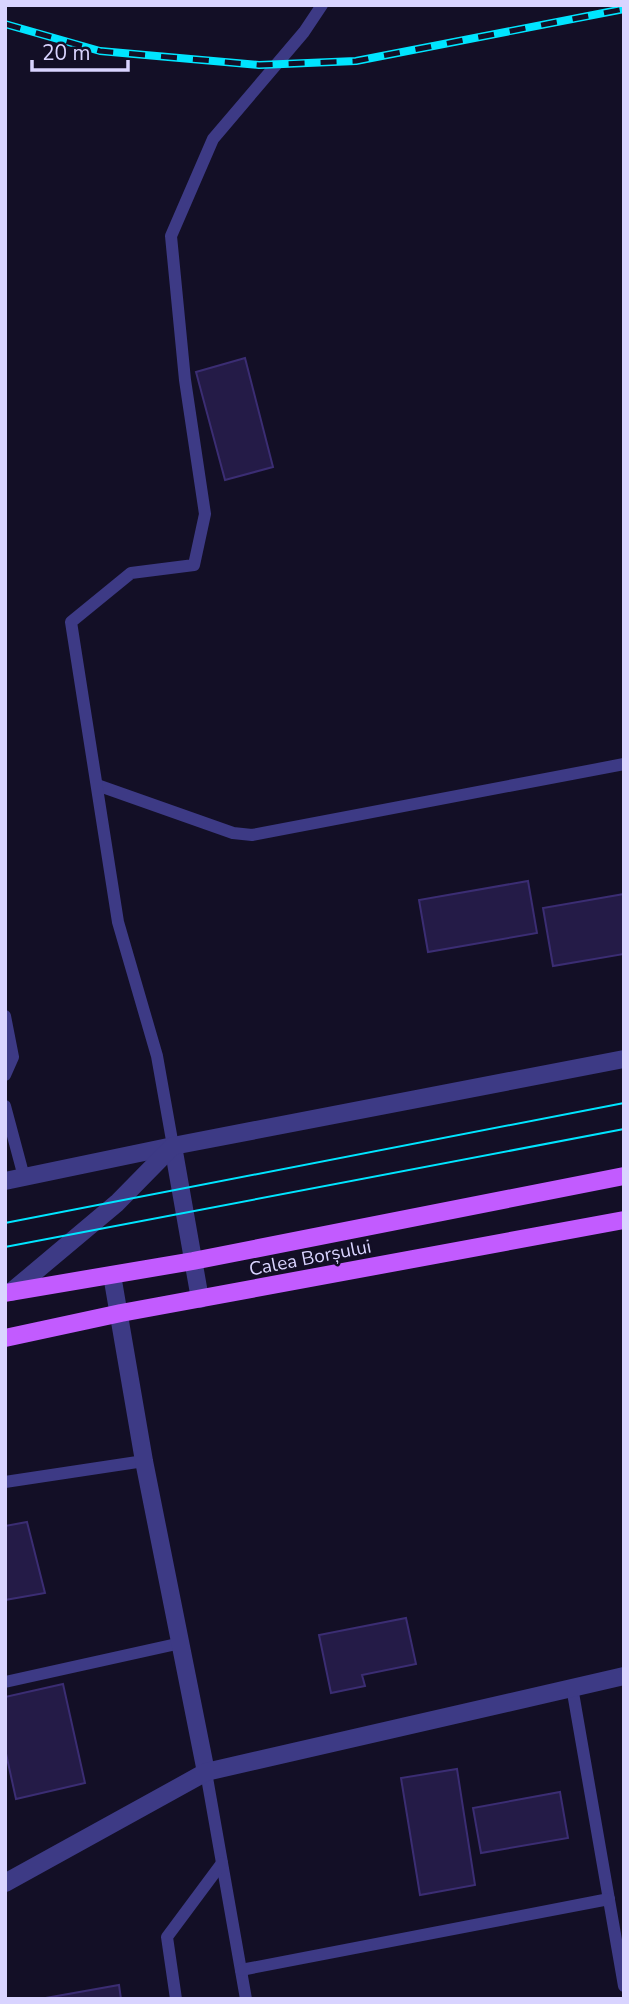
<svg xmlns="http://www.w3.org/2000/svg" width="629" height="2004" font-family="'Nunito Sans',sans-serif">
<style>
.building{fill:#241b47;stroke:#3b2d73;stroke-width:2}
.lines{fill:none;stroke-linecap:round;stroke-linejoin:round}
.service{stroke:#3d3a85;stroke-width:12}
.minor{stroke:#3d3a85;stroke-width:18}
.tertiary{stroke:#3d3a85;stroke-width:18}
.primary{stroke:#c25bff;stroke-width:18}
.tram{stroke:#00e5ff;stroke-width:2}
.rail-casing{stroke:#00e5ff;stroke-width:8}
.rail{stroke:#130f26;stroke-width:5;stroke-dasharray:16;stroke-linecap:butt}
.labels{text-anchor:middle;stroke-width:5;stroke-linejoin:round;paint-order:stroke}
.street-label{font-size:19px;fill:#d9d4ff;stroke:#130f26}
</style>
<rect width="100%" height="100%" fill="#130f26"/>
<g class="building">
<polygon points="245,358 273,467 225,480 196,372"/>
<polygon points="528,881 537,933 428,952 419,900"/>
<polygon points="624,894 624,954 553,966 543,908"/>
<polygon points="27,1522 45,1593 5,1600 5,1526"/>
<polygon points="406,1618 416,1664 362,1675 365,1686 331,1693 319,1635"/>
<polygon points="63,1684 85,1783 16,1799 5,1749 5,1697"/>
<polygon points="457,1769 475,1885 420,1895 401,1778"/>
<polygon points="560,1792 568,1838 481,1853 473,1808"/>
<polygon points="119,1985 121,1999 40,1999"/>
</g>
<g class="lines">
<g class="service">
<polyline points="97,785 233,833 252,835 624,764"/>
<polyline points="5,1016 13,1057 5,1075"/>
<polyline points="5,1106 24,1177"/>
<polyline points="173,1146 157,1056 118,922 71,622 131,573 194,565 205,514 185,380 171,236 213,139 304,32 322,5"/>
<polyline points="5,1482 144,1461"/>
<polyline points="5,1682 181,1643"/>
<polyline points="572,1687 624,1986"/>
<polyline points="206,1772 246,1999"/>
<polyline points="241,1970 609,1899"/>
<polyline points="176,1999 167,1937 222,1863"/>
</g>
<g class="minor">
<polyline points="5,1181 173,1146"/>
<polyline points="112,1275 144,1461 206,1772"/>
<polyline points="5,1883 206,1772 624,1676"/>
</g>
<g class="tertiary">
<polyline points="173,1146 200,1299"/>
<polyline points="11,1292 117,1203 173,1146 624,1059"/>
</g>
<g class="primary">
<polyline points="5,1293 193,1261 624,1176"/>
<polyline points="5,1338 121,1313 624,1220"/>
</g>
<g class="tram">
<polyline points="5,1223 624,1103"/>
<polyline points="5,1247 624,1129"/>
</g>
<g class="rail-casing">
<polyline id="rail" points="5,24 100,51 259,65 356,61 624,9"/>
</g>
<use href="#rail" class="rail"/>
</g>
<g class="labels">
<g class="street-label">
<text transform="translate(310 1257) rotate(-11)" y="7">Calea Borșului</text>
</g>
</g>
<rect width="629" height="2004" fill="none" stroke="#d9d4ff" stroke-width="14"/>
<path d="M32 60v10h96v-10" fill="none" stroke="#d9d4ff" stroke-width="3.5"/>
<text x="42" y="60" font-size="21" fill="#d9d4ff" stroke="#130f26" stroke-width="5" paint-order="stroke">20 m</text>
</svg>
